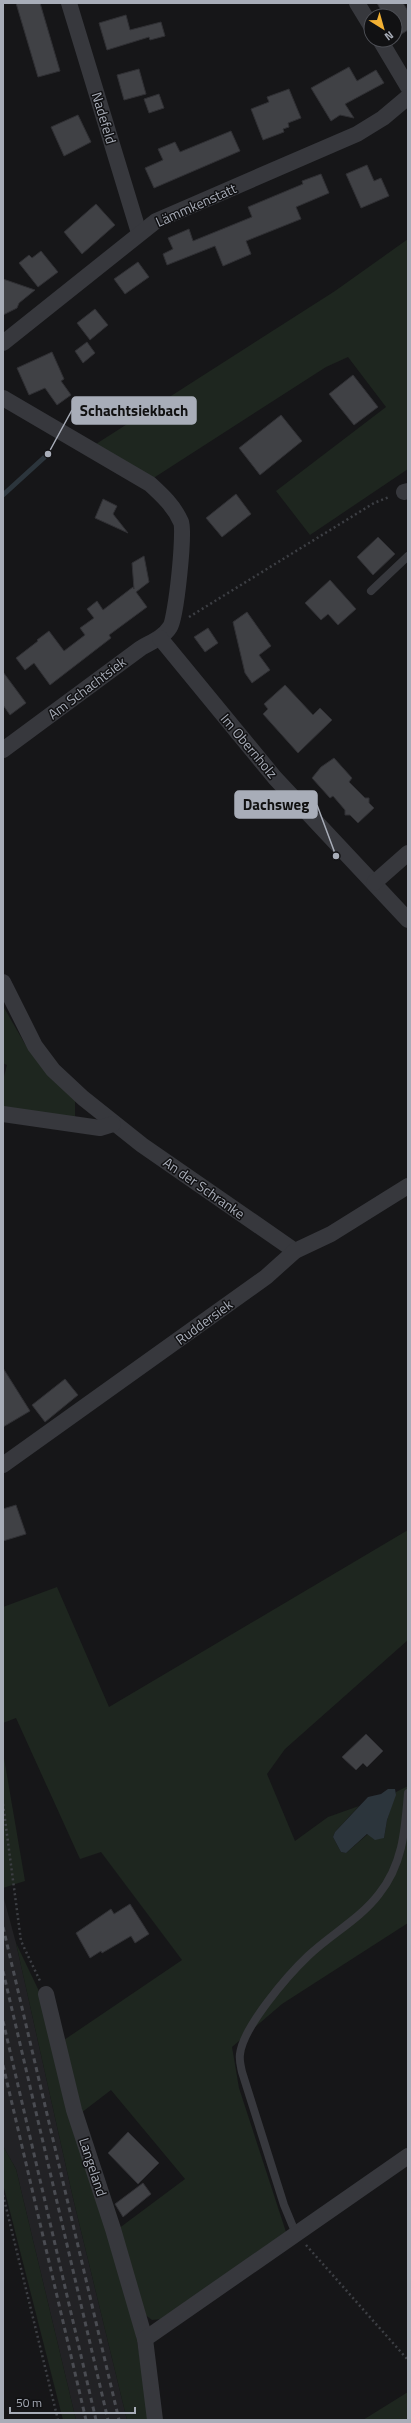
<svg xmlns="http://www.w3.org/2000/svg" width="411" height="2423" font-family="'Titillium Web',sans-serif">
<style>
.built{fill:#222225}
.green{fill:#1e261f}
.water{fill:#2c353c}
.lines{fill:none;stroke-linecap:round;stroke-linejoin:round}
.stream{stroke:#2c353c;stroke-width:5}
.building{fill:#404145;stroke:#303034}
.path{stroke:#3d3f44;stroke-width:2.5;stroke-dasharray:2 3;stroke-linecap:butt}
.service{stroke:#37383d;stroke-width:8}
.minor{stroke:#37383d;stroke-width:16}
.rail{stroke:#4a4c52;stroke-width:3;stroke-dasharray:5 4;stroke-linecap:butt}
.labels{text-anchor:middle;stroke-width:3;stroke-linejoin:round;paint-order:stroke}
.street-label{font-size:14px;fill:#a8adb8;stroke:#111113}
.leader{fill:none;stroke:#a8adb8;stroke-width:1.5}
.callout-dot{fill:#a8adb8;stroke:#111113;stroke-width:1.5}
.callout{fill:#a8adb8;stroke:#a8adb8;stroke-width:1.5}
.callout-label{font-size:15px;text-anchor:middle;font-weight:bold;fill:#111}
</style>
<rect width="100%" height="100%" fill="#161618"/>
<polygon class="built" points="3,1895 16,1943 73,2198 127,2420 76,2420 16,2169 3,2146"/>
<g class="green">
<polygon points="408,239 408,469 310,535 276,491 386,407 348,357 326,367 152,479 96,444 335,291"/>
<polygon points="3,1006 25,1044 75,1100 75,1118 3,1107 3,1080 7,1065 3,1063"/>
<polygon points="408,1530 408,1640 285,1749 267,1774 295,1841 328,1817 359,1806 335,1832 333,1837 341,1852 346,1853 368,1834 384,1838 387,1820 396,1792 408,1786 408,1923 282,2004 232,2047 239,2088 286,2232 161,2319 152,2320 144,2314 118,2229 185,2179 111,2090 81,2113 64,2040 182,1960 101,1852 80,1859 16,1718 3,1723 3,1607 57,1587 109,1707"/>
<polygon points="3,1752 25,1881 3,1888"/>
<polygon points="16,1943 38,1989 131,2304 150,2420 127,2420 73,2198"/>
<polygon points="3,2146 16,2169 76,2420 63,2420 3,2184"/>
<polygon points="408,2392 408,2420 363,2420"/>
</g>
<polygon class="water" points="388,1789 395,1789 396,1795 387,1820 384,1838 375,1840 367,1834 346,1853 341,1852 333,1837 335,1832 368,1797 381,1794"/>
<g class="lines">
<polyline class="stream" points="3,495 48,454"/>
</g>
<g class="building">
<polygon points="16,3 40,3 60,71 38,77"/>
<polygon points="377,3 403,3 408,11 408,30 395,38 395,16 384,16"/>
<polygon points="126,15 130,30 161,22 165,36 150,40 149,37 107,50 99,23"/>
<polygon points="349,67 357,81 376,70 384,83 345,104 354,118 340,115 331,121 311,88"/>
<polygon points="139,69 146,94 124,100 117,75"/>
<polygon points="289,89 301,118 288,123 289,127 283,129 284,132 263,140 251,109 269,102 267,97"/>
<polygon points="159,94 164,108 149,113 144,99"/>
<polygon points="78,115 91,142 64,156 51,127"/>
<polygon points="231,131 240,151 154,188 145,168 163,160 158,149 175,142 180,152"/>
<polygon points="367,165 374,181 381,178 389,196 361,208 346,174"/>
<polygon points="321,174 329,193 296,207 301,219 246,241 251,254 223,266 215,246 167,265 163,254 173,249 168,238 189,229 193,241 252,217 248,207 303,184 302,181"/>
<polygon points="96,204 115,225 82,254 64,232"/>
<polygon points="41,251 58,272 38,287 19,263 29,255 32,258"/>
<polygon points="138,262 149,277 125,294 114,279"/>
<polygon points="3,279 35,290 19,303 17,308 3,315"/>
<polygon points="95,309 108,325 90,340 77,323"/>
<polygon points="87,342 95,353 83,363 75,351"/>
<polygon points="52,352 64,379 61,381 71,395 57,405 45,388 29,395 17,368"/>
<polygon points="353,375 378,407 354,425 329,394"/>
<polygon points="281,415 302,441 260,475 239,448"/>
<polygon points="236,494 251,514 222,537 206,518"/>
<polygon points="103,499 117,506 113,514 128,533 95,518"/>
<polygon points="378,537 395,554 373,575 357,557"/>
<polygon points="144,556 149,582 136,592 147,607 109,635 111,638 50,685 34,663 25,670 16,658 38,641 37,640 49,631 64,651 85,635 80,628 94,618 87,609 97,601 103,610 133,587 134,589 132,563"/>
<polygon points="330,580 356,609 338,625 328,614 321,620 305,603"/>
<polygon points="247,612 271,646 259,655 270,670 252,683 245,673 233,622"/>
<polygon points="208,628 218,643 205,652 194,637"/>
<polygon points="3,672 26,703 10,715 3,705"/>
<polygon points="285,685 313,715 320,708 332,720 298,753 263,714 268,709 264,704"/>
<polygon points="334,758 352,778 349,782 365,798 369,798 369,803 374,808 358,823 350,815 345,815 345,810 333,796 330,798 312,778 321,767"/>
<polygon points="3,1368 30,1411 3,1427"/>
<polygon points="65,1379 78,1395 45,1422 32,1405"/>
<polygon points="16,1505 26,1534 3,1541 3,1509"/>
<polygon points="366,1734 383,1751 367,1767 363,1763 356,1770 342,1757"/>
<polygon points="130,1904 149,1934 135,1943 131,1936 102,1953 101,1951 90,1958 76,1933 111,1909 114,1914"/>
<polygon points="128,2132 159,2163 138,2184 108,2153"/>
<polygon points="143,2183 151,2194 123,2217 115,2204"/>
</g>
<g class="lines">
<g class="path">
<polyline points="189,617 374,503 389,497"/>
<polyline points="3,1804 21,1941 40,1981"/>
<polyline points="3,2195 58,2420"/>
<polyline points="306,2245 408,2360"/>
</g>
<g class="service">
<polyline points="371,591 408,556"/>
<path d="M296 2234 284 2205 242 2072C241 2067 239 2060 240 2054 243 2027 288 1975 308 1956 331 1934 360 1919 379 1894 403 1864 405 1830 408 1793"/>
</g>
<g class="minor">
<polyline points="69,3 139,233"/>
<polyline points="357,3 371,26"/>
<polyline points="380,40 408,87"/>
<polyline points="3,343 156,221 357,134 383,118 408,97"/>
<path d="M3 398 150 484C162 495 174 506 181 522 185 532 176 619 170 627 163 638 151 642 141 648L3 750"/>
<polyline points="404,492 408,491"/>
<polyline points="160,638 275,778 408,920"/>
<polyline points="374,883 408,853"/>
<polyline points="3,982 35,1046 53,1070 83,1098 142,1145 295,1251"/>
<polyline points="3,1114 100,1128 113,1124"/>
<polyline points="3,1465 266,1277 295,1251 331,1234 408,1186"/>
<polyline points="46,1994 74,2110 113,2229 145,2339"/>
<polyline points="155,2420 145,2339 408,2156"/>
</g>
<g class="rail">
<polyline points="3,1927 119,2420"/>
<polyline points="3,1971 108,2420"/>
<polyline points="3,2021 96,2420"/>
<polyline points="3,2065 86,2420"/>
</g>
</g>
<g class="labels">
<g class="street-label">
<text transform="translate(104 118) rotate(73)" y="5">Nadefeld</text>
<text transform="translate(196 205) rotate(-24)" y="5">Lämmkenstatt</text>
<text transform="translate(87 688) rotate(-37)" y="5">Am Schachtsiek</text>
<text transform="translate(249 746) rotate(50)" y="5">Im Obernholz</text>
<text transform="translate(204 1188) rotate(35)" y="5">An der Schranke</text>
<text transform="translate(204 1322) rotate(-36)" y="5">Ruddersiek</text>
<text transform="translate(93 2167) rotate(72)" y="5">Langeland</text>
</g>
</g>
<path class="leader" d="M48 454L72 410M336 856L317 805"/>
<g class="callout-dot">
<circle cx="48" cy="454" r="4"/>
<circle cx="336" cy="856" r="4"/>
</g>
<g class="callout">
<rect x="72" y="397" width="124" height="27" rx="4"/>
<rect x="235" y="791" width="82" height="27" rx="4"/>
</g>
<g class="callout-label">
<text x="134" y="416">Schachtsiekbach</text>
<text x="276" y="810">Dachsweg</text>
</g>
<rect width="411" height="2423" fill="none" stroke="#a8adb8" stroke-width="8"/>
<g transform="translate(383 28) rotate(143)"><circle r="19" fill="#111113" stroke="#4d4f55"/>
<path d="M0-3L7 15L0 10L-7 15Z" fill="#f2b134"/>
<text y="-6" font-size="11" font-weight="bold" text-anchor="middle" fill="#a8adb8">N</text>
</g>
<path d="M10 2407v6h125v-6" fill="none" stroke="#a8adb8" stroke-width="2"/>
<text x="16" y="2407" font-size="12" fill="#a8adb8" stroke="#111113" stroke-width="3" paint-order="stroke">50 m</text>
</svg>
